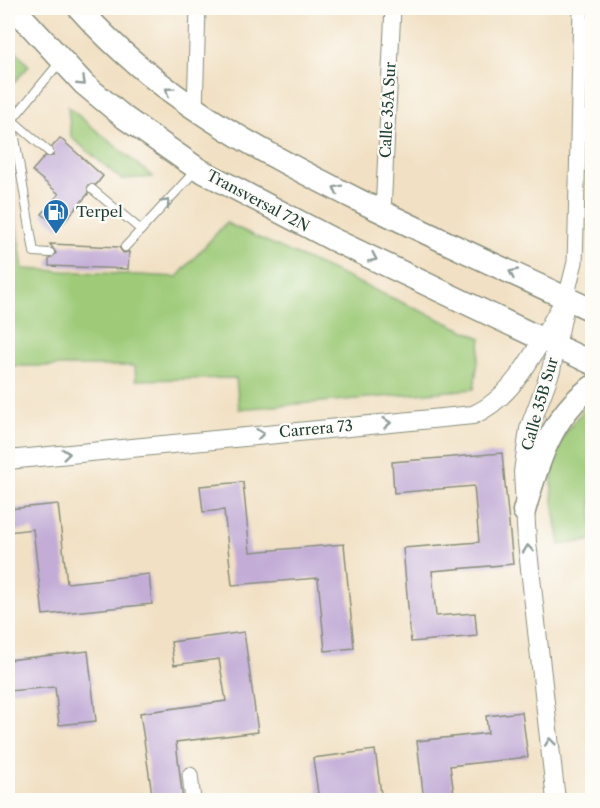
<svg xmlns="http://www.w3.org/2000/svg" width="600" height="808" font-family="'Libre Caslon Text',serif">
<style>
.green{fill:#9fcb79;stroke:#5f8456;stroke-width:1.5}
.building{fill:#c3add7}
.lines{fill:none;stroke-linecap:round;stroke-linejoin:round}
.service-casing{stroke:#888e7c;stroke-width:10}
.minor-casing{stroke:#888e7c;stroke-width:17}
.tertiary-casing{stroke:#888e7c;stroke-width:20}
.primary-casing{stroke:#888e7c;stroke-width:25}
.service{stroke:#fff;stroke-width:8}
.minor{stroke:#fff;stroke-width:15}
.tertiary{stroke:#fff;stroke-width:18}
.primary{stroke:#fff;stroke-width:22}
.oneway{stroke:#8f9e9a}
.labels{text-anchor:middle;stroke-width:4.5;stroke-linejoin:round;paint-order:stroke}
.street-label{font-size:15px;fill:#1f3d34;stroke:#fdfcf7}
.poi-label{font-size:15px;fill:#1f3d34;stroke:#fdfcf7;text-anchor:start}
</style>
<rect width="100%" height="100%" fill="#fdfcf7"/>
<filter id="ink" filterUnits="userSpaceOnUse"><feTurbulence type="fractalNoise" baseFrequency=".0167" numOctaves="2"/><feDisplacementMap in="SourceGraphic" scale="12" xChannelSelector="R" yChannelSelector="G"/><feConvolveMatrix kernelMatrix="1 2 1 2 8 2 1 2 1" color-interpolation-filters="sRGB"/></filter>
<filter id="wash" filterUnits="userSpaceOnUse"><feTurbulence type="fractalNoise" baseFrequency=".008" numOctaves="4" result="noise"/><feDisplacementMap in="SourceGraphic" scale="24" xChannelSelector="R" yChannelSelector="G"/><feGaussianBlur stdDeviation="1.35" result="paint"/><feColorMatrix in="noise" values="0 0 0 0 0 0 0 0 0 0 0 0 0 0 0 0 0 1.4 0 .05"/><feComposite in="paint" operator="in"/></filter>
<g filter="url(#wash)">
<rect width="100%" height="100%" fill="#f1e0c3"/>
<g class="green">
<polygon points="8,42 29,66 8,89"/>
<polygon points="68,107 153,177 121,179 71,137"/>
<polygon points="8,166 23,269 177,277 226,223 481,338 474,389 239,409 236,378 136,380 135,366 8,366"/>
<path d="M592 402V540L560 545C553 499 541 463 573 423 579 416 585 407 592 402Z"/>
</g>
<g id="blocks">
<g class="building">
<polygon points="60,138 103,176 96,185 88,185 88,194 59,228 42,214 59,194 32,171 45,156 53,156 52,147"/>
<polygon points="50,244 119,247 123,253 129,252 128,269 49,266 49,259 56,253"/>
<polygon points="502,453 513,564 432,571 436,616 475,613 477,636 411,642 403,548 479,542 474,486 394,493 392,462"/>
<polygon points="243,482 250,552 344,544 354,648 325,651 318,578 232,585 224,510 203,512 200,486"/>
<polygon points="58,504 67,583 149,574 152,604 43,615 33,529 8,532 8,509"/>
<polygon points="244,632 258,732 176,742 183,801 153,801 140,713 226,701 219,659 174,665 171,642"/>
<polygon points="88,651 96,721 59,725 55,687 8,691 8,660"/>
<polygon points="522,712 528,757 450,766 455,801 424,801 417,741 488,733 486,716"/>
<polygon points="375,750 382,801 319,801 313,758"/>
</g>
</g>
</g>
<g filter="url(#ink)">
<use href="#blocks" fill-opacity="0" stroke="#888e7c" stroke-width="1.5"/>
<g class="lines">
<g class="service-casing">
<g id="service">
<polyline points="12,120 34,252 50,253"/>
<polyline points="49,152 12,120 60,62"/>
<polyline points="92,189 141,230 196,170"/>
<polyline points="125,247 141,230"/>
</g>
</g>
<g class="minor-casing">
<g id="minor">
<polyline points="195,110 198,8"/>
<polyline points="383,212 393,8"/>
<polyline points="566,298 575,262 576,228 581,8"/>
<polyline points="190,775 193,800"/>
</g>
</g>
<g class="tertiary-casing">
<g id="tertiary">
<path d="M8 460 473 415C518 396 541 338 566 298"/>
<polyline points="556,800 527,542 523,472 529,429 551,370 564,309"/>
</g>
</g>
<g class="primary-casing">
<g id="primary">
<polyline points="14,8 84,84 125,118 198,169 332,239 592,363"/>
<path d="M79 8C159 98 252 147 358 200 435 238 514 274 592 310"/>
<path d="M524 511C537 465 551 415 592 387"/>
</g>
</g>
<use href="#service" class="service"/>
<use href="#minor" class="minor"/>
<use href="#tertiary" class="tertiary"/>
<use href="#primary" class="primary"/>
</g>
<defs><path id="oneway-chevron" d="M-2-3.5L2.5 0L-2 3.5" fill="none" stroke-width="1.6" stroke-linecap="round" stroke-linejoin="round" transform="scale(1.5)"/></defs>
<g class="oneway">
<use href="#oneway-chevron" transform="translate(82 82) rotate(44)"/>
<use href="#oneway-chevron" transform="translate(169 91) rotate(-143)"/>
<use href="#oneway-chevron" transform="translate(337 189) rotate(-154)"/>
<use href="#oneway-chevron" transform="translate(166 203) rotate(-47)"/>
<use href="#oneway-chevron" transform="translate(373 258) rotate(25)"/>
<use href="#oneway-chevron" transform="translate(513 273) rotate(-155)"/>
<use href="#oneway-chevron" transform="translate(387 423) rotate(-4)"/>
<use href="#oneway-chevron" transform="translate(260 434) rotate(-6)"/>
<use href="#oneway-chevron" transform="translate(66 454) rotate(-6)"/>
<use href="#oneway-chevron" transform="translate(528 549) rotate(-96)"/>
<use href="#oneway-chevron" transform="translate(550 742) rotate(-96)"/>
</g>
</g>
<defs>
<g id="fuel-pin" transform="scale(1.35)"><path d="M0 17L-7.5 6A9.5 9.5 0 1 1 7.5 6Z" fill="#1f6fb2" stroke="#fdfcf7"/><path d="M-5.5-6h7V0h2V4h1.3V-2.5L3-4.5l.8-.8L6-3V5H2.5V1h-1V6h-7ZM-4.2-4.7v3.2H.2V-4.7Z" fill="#fff"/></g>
</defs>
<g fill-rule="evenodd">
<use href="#fuel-pin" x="56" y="212"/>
</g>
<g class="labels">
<g class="street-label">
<text transform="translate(388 110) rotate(-87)" y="5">Calle 35A Sur</text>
<text transform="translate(258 201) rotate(28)" y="5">Transversal 72N</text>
<text transform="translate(540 404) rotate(-74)" y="5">Calle 35B Sur</text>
<text transform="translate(316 429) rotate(-5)" y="5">Carrera 73</text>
</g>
<g class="poi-label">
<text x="76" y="217">Terpel</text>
</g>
</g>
<rect width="600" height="808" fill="none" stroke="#fdfcf7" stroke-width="30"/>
</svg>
